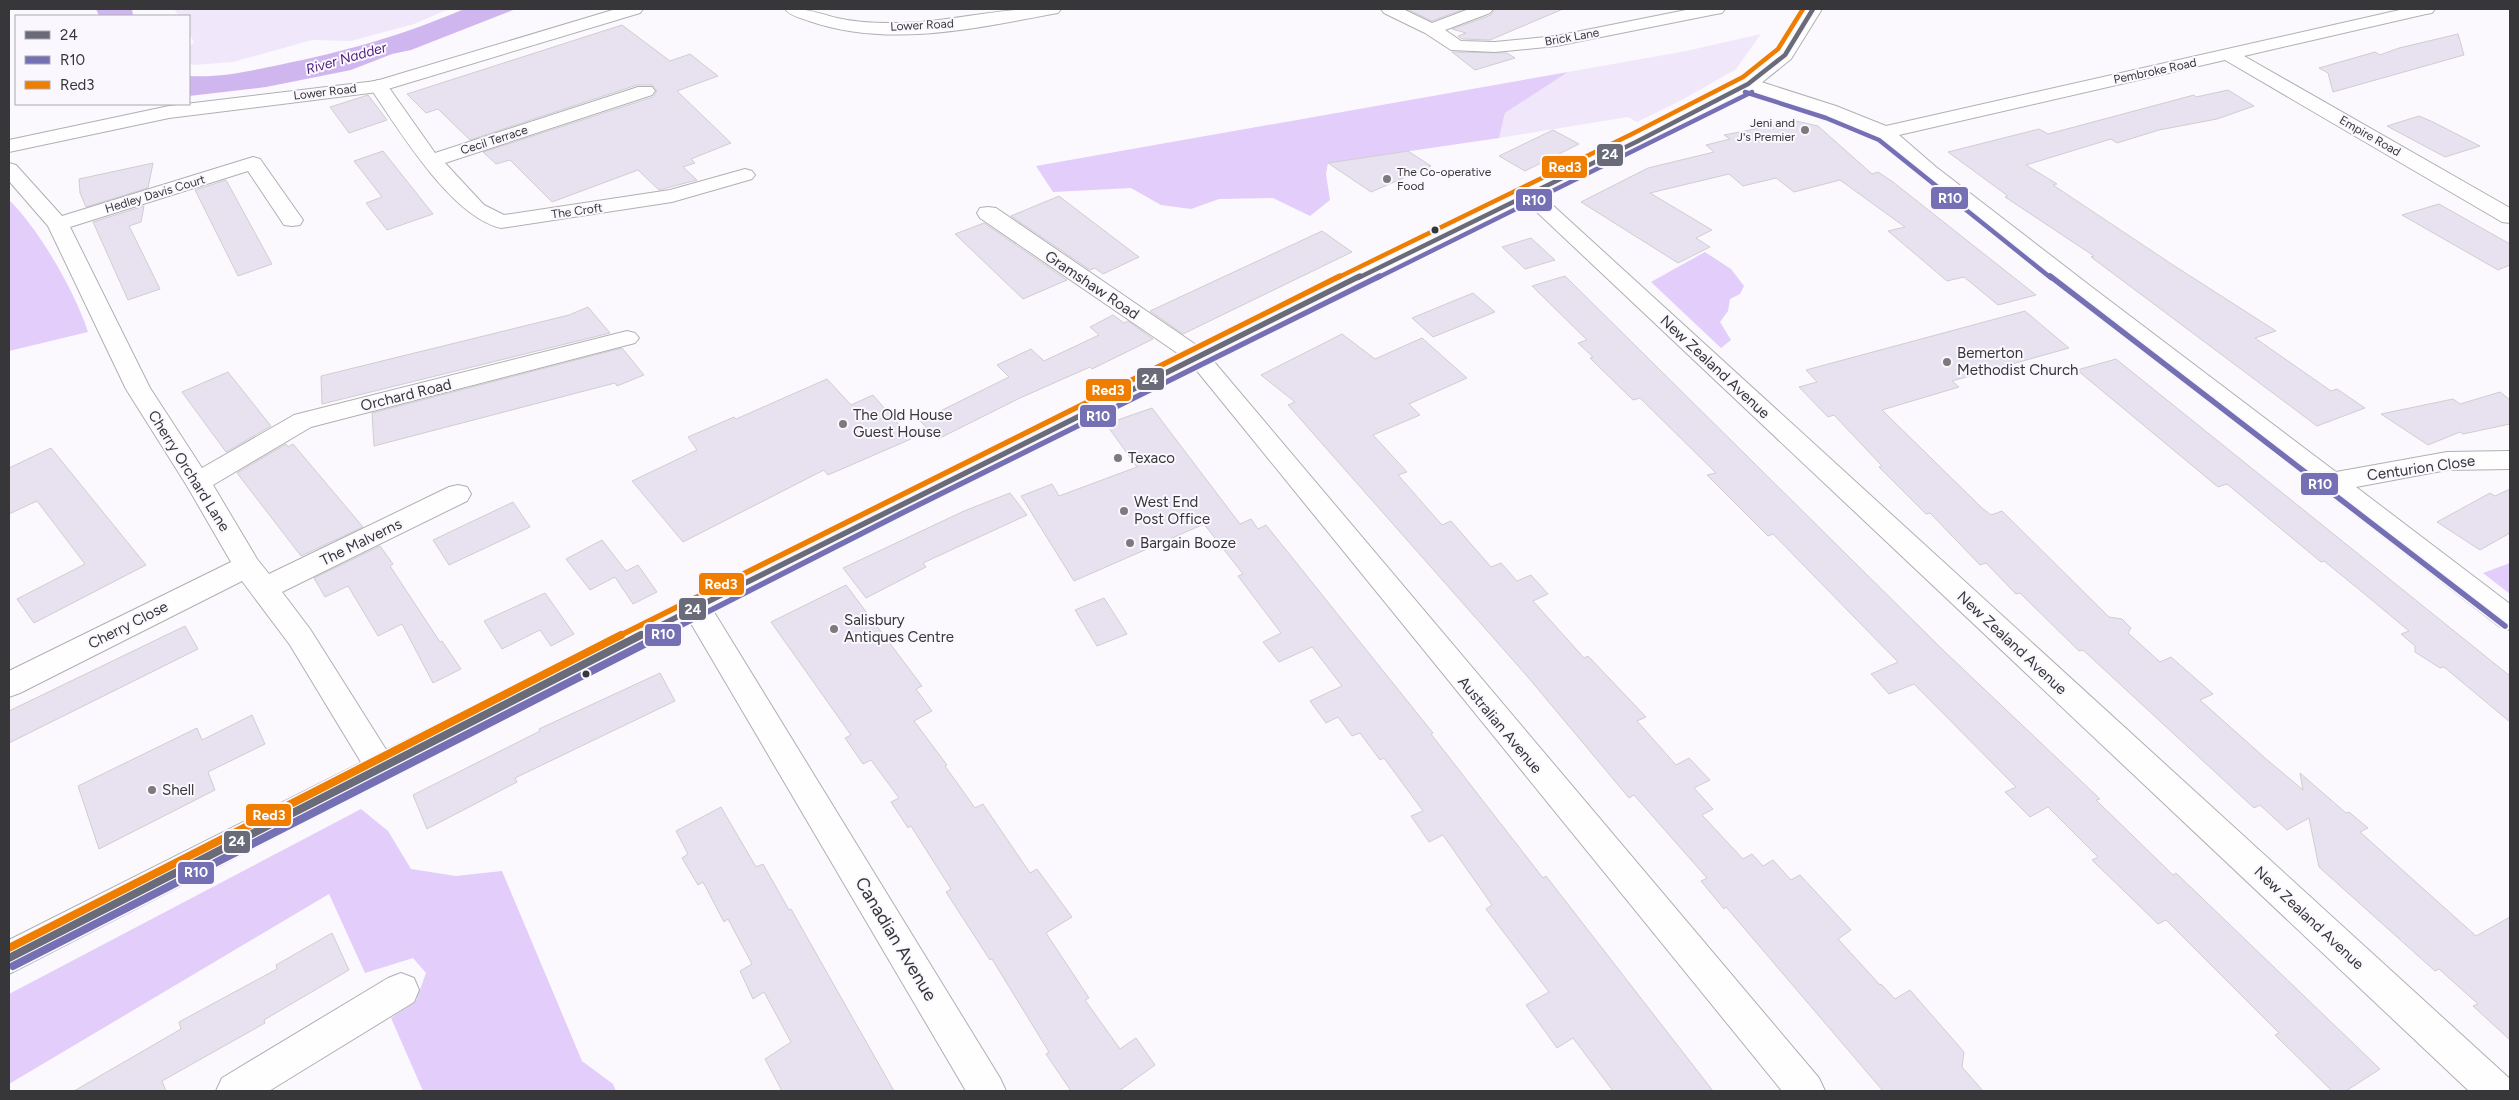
<svg xmlns="http://www.w3.org/2000/svg" width="2519" height="1100" font-family="Figtree,sans-serif">
<style>
.green{fill:#f0e8fa}
.forest{fill:#e2cdfb}
.water{fill:#d0b6ef}
.building{fill:#e8e1f0;stroke:#cfced1}
.lines{fill:none;stroke-linecap:round;stroke-linejoin:round}
.minor-casing{stroke:#b0afb2;stroke-width:2}
.tertiary-casing{stroke:#b0afb2;stroke-width:2}
.trunk-casing{stroke:#b0afb2;stroke-width:2}
.minor{fill:#fefeff;fill-rule:evenodd}
.tertiary{fill:#fefeff;fill-rule:evenodd}
.trunk{fill:#fefeff;fill-rule:evenodd}
.bus-1-far2-casing{stroke:#faf8fe;stroke-width:7}
.bus-1-far1-casing{stroke:#faf8fe;stroke-width:9}
.bus-1-casing{stroke:#faf8fe;stroke-width:11}
.bus-2-far2-casing{stroke:#faf8fe;stroke-width:7}
.bus-2-far1-casing{stroke:#faf8fe;stroke-width:9}
.bus-2-casing{stroke:#faf8fe;stroke-width:11}
.bus-3-far2-casing{stroke:#faf8fe;stroke-width:7}
.bus-3-far1-casing{stroke:#faf8fe;stroke-width:9}
.bus-3-casing{stroke:#faf8fe;stroke-width:11}
.bus-1-far2{stroke:#696b78;stroke-width:4.5}
.bus-1-far1{stroke:#696b78;stroke-width:5.5}
.bus-1{stroke:#696b78;stroke-width:8}
.bus-2-far2{stroke:#7570b4;stroke-width:4.5}
.bus-2-far1{stroke:#7570b4;stroke-width:5.5}
.bus-2{stroke:#7570b4;stroke-width:8}
.bus-3-far2{stroke:#ee7d00;stroke-width:4.5}
.bus-3-far1{stroke:#ee7d00;stroke-width:5.5}
.bus-3{stroke:#ee7d00;stroke-width:8}
.poi-dot{fill:#7c7a7e;stroke:#faf8fe;stroke-width:2}
.bus-dot{fill:#373639;stroke:#faf8fe;stroke-width:2}
.labels{text-anchor:middle;stroke-width:4;stroke-linejoin:round;paint-order:stroke}
.far-street-label{font-size:12px;fill:#373639;stroke:#faf8fe}
.far-poi-label{font-size:12px;fill:#373639;stroke:#faf8fe;text-anchor:end}
.far-water-label{font-size:14px;font-style:italic;fill:#4f1c79;stroke:#faf8fe}
.street-label{font-size:15px;fill:#373639;stroke:#faf8fe}
.poi-label{font-size:15px;fill:#373639;stroke:#faf8fe;text-anchor:start}
.near-street-label{font-size:18px;fill:#373639;stroke:#faf8fe}
.line-badge{stroke:#faf8fe;stroke-width:2}
.badge-label{font-size:14px;text-anchor:middle;font-weight:bold;fill:#fff}
</style>
<rect width="100%" height="100%" fill="#fbf9fd"/>
<g class="green">
<polygon points="174,9 449,9 414,24 351,41 312,40 233,62 193,65 189,63 189,47 194,42 189,33 189,16 179,16"/>
<polygon points="1761,34 1736,69 1680,101 1637,122 1628,117 1499,138 1505,113 1568,72 1686,51"/>
</g>
<g class="forest">
<polygon points="1568,72 1505,113 1499,138 1328,163 1326,174 1330,200 1310,216 1273,198 1219,199 1191,209 1161,205 1131,188 1053,192 1036,166"/>
<path d="M9 200C39 229 75 292 88 332L9 351Z"/>
<polygon points="1705,252 1731,269 1744,286 1740,294 1730,299 1728,311 1720,322 1731,340 1721,348 1651,282"/>
<polygon points="2510,563 2510,594 2483,573"/>
<polygon points="361,809 388,831 411,869 456,876 502,871 582,1061 613,1084 616,1091 423,1091 391,1018 416,1001 426,973 413,958 365,973 329,894 9,1084 9,994"/>
</g>
<g class="water">
<polygon points="96,9 132,9 133,16 99,16"/>
<path d="M464 9H516L411 50 392 54 351 70 266 87 189 96V76C219 78 250 71 279 65 346 51 401 36 464 9Z"/>
</g>
<g class="building">
<polygon points="1407,9 1464,9 1432,21"/>
<polygon points="1495,9 1563,9 1490,40 1462,39 1458,36 1466,33 1452,29 1491,15"/>
<polygon points="622,25 670,61 690,54 718,76 677,91 731,143 691,159 695,163 683,167 697,180 659,190 638,170 552,202 510,160 496,164 483,152 653,97 657,91 652,85 637,85 470,140 438,109 426,113 407,94"/>
<polygon points="2458,34 2464,55 2333,92 2328,73 2319,68 2375,52 2380,55 2399,48"/>
<polygon points="1452,52 1507,53 1515,58 1475,70"/>
<polygon points="2228,90 2254,106 2217,119 2159,130 2117,143 2111,139 2026,165 2057,184 2053,185 2173,265 2276,331 2255,338 2331,391 2337,389 2365,408 2317,426 2091,257 2094,256 2005,197 2008,196 1948,152 2039,129 2048,134 2194,95 2196,97"/>
<polygon points="368,95 387,120 349,133 330,107"/>
<polygon points="2419,116 2433,122 2480,146 2445,157 2387,126"/>
<polygon points="1796,121 1818,126 1872,174 1878,172 1893,182 2036,295 1998,305 1964,277 1947,281 1888,231 1905,227 1840,180 1794,192 1776,178 1743,186 1729,174 1650,193 1712,230 1696,238 1710,247 1678,263 1581,202 1648,168 1714,152 1706,145 1730,139 1724,135"/>
<polygon points="1553,130 1579,144 1525,171 1499,156"/>
<polygon points="383,151 433,214 387,230 366,203 382,197 354,161"/>
<polygon points="1408,151 1431,166 1371,192 1328,163"/>
<polygon points="153,163 148,188 86,207 80,193 79,179"/>
<polygon points="226,180 272,264 238,276 195,190"/>
<polygon points="1059,196 1068,203 1139,257 1103,274 1095,268 1090,270 1011,216"/>
<polygon points="2439,204 2510,244 2510,265 2498,270 2402,215"/>
<polygon points="144,206 141,222 129,226 160,289 128,300 93,222"/>
<polygon points="984,223 1067,280 1023,299 955,234"/>
<polygon points="1322,231 1352,252 1183,334 1150,311"/>
<polygon points="1531,238 1555,260 1525,269 1502,247"/>
<polygon points="1565,276 1943,650 2100,799 2096,800 2173,875 2176,873 2380,1069 2346,1091 2332,1091 2275,1035 2279,1033 2166,920 2158,924 2092,860 2098,857 2048,807 2030,817 2005,792 2016,787 1914,684 1889,694 1871,674 1898,662 1773,534 1768,536 1707,475 1716,473 1640,398 1633,400 1590,358 1593,357 1578,343 1587,340 1532,286"/>
<polygon points="1473,293 1495,312 1433,337 1412,318"/>
<polygon points="588,307 610,333 322,404 321,376 569,315"/>
<polygon points="2025,311 2069,348 1952,381 1959,387 1882,410 1982,508 1991,515 2002,511 2109,617 2122,619 2131,628 2128,633 2160,662 2171,657 2213,694 2200,700 2265,758 2303,790 2300,773 2346,813 2349,812 2368,828 2360,832 2476,936 2510,917 2510,1040 2473,1006 2478,1004 2439,969 2435,971 2319,867 2309,818 2287,830 2260,805 2254,808 2083,650 2079,651 2020,593 2016,594 1986,563 1980,565 1930,513 1926,514 1879,467 1882,466 1834,415 1828,417 1799,387 1817,382 1806,370"/>
<polygon points="1113,315 1124,323 1128,321 1153,339 1092,369 1090,367 1020,398 938,439 920,421 1009,377 997,365 1031,349 1044,361 1046,360 1099,335 1090,327"/>
<polygon points="1342,334 1375,359 1422,338 1467,378 1409,404 1420,415 1373,435 1407,472 1398,475 1442,525 1451,521 1491,567 1501,563 1517,581 1531,575 1548,594 1533,601 1584,658 1588,656 1646,717 1637,721 1676,765 1689,758 1710,780 1694,788 1713,809 1702,815 1743,859 1752,854 1763,866 1773,860 1791,880 1800,875 1851,930 1838,939 1880,985 1881,984 1895,999 1910,990 1964,1052 1962,1067 1983,1091 1883,1091 1726,907 1724,909 1701,881 1707,878 1634,795 1629,798 1527,676 1288,405 1295,402 1261,375"/>
<polygon points="622,348 644,375 617,386 615,383 374,446 372,413"/>
<polygon points="2116,359 2510,676 2510,722 2444,667 2440,668 2415,652 2415,646 2401,634 2409,631 2361,591 2324,561 2321,562 2227,484 2218,487 2077,370"/>
<polygon points="228,372 271,426 226,452 182,392"/>
<polygon points="827,379 851,405 873,395 911,439 828,475 824,470 683,542 632,481 697,450 688,437 734,417 736,419"/>
<polygon points="2500,392 2510,400 2510,424 2463,434 2460,432 2428,445 2381,414 2453,399 2460,404"/>
<polygon points="1152,408 1240,524 1251,519 1258,529 1266,525 1433,733 1431,734 1543,878 1546,876 1713,1091 1613,1091 1573,1038 1557,1048 1526,1005 1549,992 1486,909 1492,905 1443,835 1429,842 1411,816 1423,811 1384,758 1380,760 1360,733 1352,736 1338,717 1326,723 1310,701 1342,686 1312,647 1279,662 1263,642 1281,633 1238,576 1243,574 1204,524 1074,581 1021,496 1052,484 1059,496 1137,467 1106,424"/>
<polygon points="286,444 288,447 293,444 363,527 301,556 237,473"/>
<polygon points="51,448 146,565 34,623 17,599 85,564 37,501 9,514 9,468"/>
<polygon points="2510,489 2510,533 2480,550 2437,522 2490,493 2495,496"/>
<polygon points="1010,493 1027,515 923,563 926,567 866,598 843,568 964,511"/>
<polygon points="513,502 530,527 449,565 433,540"/>
<polygon points="602,540 626,571 638,565 657,592 633,604 615,577 590,590 566,559"/>
<polygon points="380,546 393,564 390,566 440,642 442,641 461,669 433,683 402,624 378,636 348,586 325,597 314,578"/>
<polygon points="846,585 922,686 916,689 932,711 914,721 947,765 945,766 975,808 983,804 1030,873 1037,869 1072,917 1046,933 1089,998 1085,1000 1120,1049 1136,1038 1155,1065 1119,1091 1071,1091 1046,1054 1049,1052 992,959 990,960 946,892 951,889 911,826 908,828 891,802 899,798 871,760 863,764 845,738 851,735 771,622"/>
<polygon points="545,593 574,634 551,646 540,630 502,649 484,621"/>
<polygon points="1104,598 1127,634 1097,646 1075,610"/>
<polygon points="185,626 198,649 9,743 9,711"/>
<polygon points="660,673 675,701 515,778 517,782 427,829 413,795 540,731 539,729"/>
<polygon points="252,715 265,744 208,772 215,790 99,849 78,786 197,728 202,740"/>
<polygon points="721,807 756,867 763,864 789,910 791,909 894,1091 782,1091 765,1059 791,1042 764,992 753,999 740,971 752,964 728,919 724,922 703,882 698,885 682,858 688,854 676,831"/>
<polygon points="332,933 349,970 264,1020 265,1023 162,1081 166,1091 74,1091 181,1029 179,1022 277,969 276,965"/>
</g>
<g class="lines">
<g class="minor-casing">
<g id="minor">
<polygon points="1381,9 1403,9 1432,23 1469,9 1493,9 1490,13 1445,30 1461,41 1495,42 1556,36 1691,9 1725,9 1722,13 1716,14 1556,46 1495,52 1451,50 1425,33 1384,13"/>
<polygon points="2404,9 2435,9 2432,13 2426,14 2244,56 2510,208 2510,223 2502,222 2225,60 1899,135 1936,167 2093,288 2336,472 2447,452 2510,451 2510,469 2447,470 2356,487 2510,604 2510,630 2500,627 2077,298 1922,175 1877,136 1822,114 1741,88 1739,84 1741,80 1755,80 1836,106 1886,126"/>
<path d="M378 80 385 82 435 153 638 87H652L655 91 652 95 445 163 484 205 504 215 670 190 745 169 752 171 755 175 752 179 672 202 501 228C450 216 398 128 369 86L371 82Z"/>
<polygon points="253,157 260,159 303,220 300,225 292,226 284,225 248,171 70,227 150,388 202,468 294,415 627,331 635,333 639,338 635,343 311,427 213,485 257,559 269,574 449,487 458,485 467,487 471,494 467,501 282,592 310,629 392,759 397,768 392,777 381,781 370,777 290,645 242,581 20,693 9,697 9,671 231,562 187,486 126,389 48,226 9,181 9,163 16,165 62,216"/>
<polygon points="1529,188 1536,190 2509,1078 2510,1091 2469,1091 1522,198 1519,194 1522,190"/>
<polygon points="988,207 996,208 1205,351 1819,1078 1825,1091 1782,1091 1189,361 980,218 977,213 980,208"/>
<polygon points="696,596 706,599 1000,1078 1006,1091 966,1091 686,615 682,607 686,599"/>
<polygon points="401,973 414,978 419,990 414,1002 269,1091 216,1091 222,1078 388,978"/>
</g>
</g>
<g class="tertiary-casing">
<g id="tertiary">
<polygon points="616,9 643,9 640,13 378,92 169,118 9,152 9,140 169,106 376,81"/>
<path d="M785 9C806 8 817 13 837 18 854 22 873 23 890 23 947 24 1004 5 1061 9L1058 13 1052 14C973 29 887 48 809 21 801 18 790 16 785 9Z"/>
</g>
</g>
<g class="trunk-casing">
<polygon id="trunk" points="1804,9 1822,9 1791,59 1755,88 1643,146 1205,361 706,615 9,974 9,940 686,599 1189,351 1629,138 1741,80 1778,52"/>
</g>
<use href="#minor" class="minor"/>
<use href="#tertiary" class="tertiary"/>
<use href="#trunk" class="trunk"/>
<g class="bus-1-far2-casing">
<polyline id="bus-1-far2" points="1358,278 1636,142 1748,84 1785,55 1813,9"/>
</g>
<g class="bus-1-far1-casing">
<polyline id="bus-1-far1" points="639,636 1360,276"/>
</g>
<g class="bus-1-casing">
<polyline id="bus-1" points="9,958 641,635"/>
</g>
<g class="bus-2-far2-casing">
<g id="bus-2-far2">
<polyline points="1745,92 1826,118 1879,140 2051,278"/>
<polyline points="1377,278 1752,92"/>
</g>
</g>
<g class="bus-2-far1-casing">
<g id="bus-2-far1">
<polyline points="2050,276 2505,626"/>
<polyline points="660,636 902,513 1380,276"/>
</g>
</g>
<g class="bus-2-casing">
<polyline id="bus-2" points="13,966 662,635"/>
</g>
<g class="bus-3-far2-casing">
<polyline id="bus-3-far2" points="1337,278 1632,134 1743,77 1778,49 1803,9"/>
</g>
<g class="bus-3-far1-casing">
<polyline id="bus-3-far1" points="619,636 1340,276"/>
</g>
<g class="bus-3-casing">
<polyline id="bus-3" points="9,948 621,635"/>
</g>
<use href="#bus-1-far2" class="bus-1-far2"/>
<use href="#bus-1-far1" class="bus-1-far1"/>
<use href="#bus-1" class="bus-1"/>
<use href="#bus-2-far2" class="bus-2-far2"/>
<use href="#bus-2-far1" class="bus-2-far1"/>
<use href="#bus-2" class="bus-2"/>
<use href="#bus-3-far2" class="bus-3-far2"/>
<use href="#bus-3-far1" class="bus-3-far1"/>
<use href="#bus-3" class="bus-3"/>
</g>
<g class="poi-dot">
<circle cx="1805" cy="130" r="5"/>
<circle cx="1387" cy="179" r="5"/>
<circle cx="1947" cy="362" r="5"/>
<circle cx="843" cy="424" r="5"/>
<circle cx="1118" cy="458" r="5"/>
<circle cx="1124" cy="511" r="5"/>
<circle cx="1130" cy="543" r="5"/>
<circle cx="834" cy="629" r="5"/>
<circle cx="152" cy="790" r="5"/>
</g>
<g class="bus-dot">
<circle cx="1435" cy="230" r="4.5"/>
<circle cx="586" cy="674" r="4.5"/>
</g>
<g class="labels">
<g class="far-street-label">
<text transform="translate(922 25) rotate(-3)" y="4">Lower Road</text>
<text transform="translate(1572 37) rotate(-10)" y="4">Brick Lane</text>
<text transform="translate(2155 71) rotate(-12)" y="4">Pembroke Road</text>
<text transform="translate(325 92) rotate(-7)" y="4">Lower Road</text>
<text transform="translate(2370 136) rotate(30)" y="4">Empire Road</text>
<text transform="translate(494 140) rotate(-18)" y="4">Cecil Terrace</text>
<text transform="translate(155 194) rotate(-17)" y="4">Hedley Davis Court</text>
<text transform="translate(577 211) rotate(-8)" y="4">The Croft</text>
</g>
<g class="far-poi-label">
<text x="1795" y="127">Jeni and<tspan x="1795" dy="14">J's Premier</tspan></text>
<text x="1397" y="176" text-anchor="start">The Co-operative<tspan x="1397" dy="14">Food</tspan></text>
</g>
<g class="far-water-label">
<text transform="translate(346 58) rotate(-16)" y="5">River Nadder</text>
</g>
<g class="street-label">
<text transform="translate(1092 285) rotate(34)" y="5">Gramshaw Road</text>
<text transform="translate(1715 367) rotate(43)" y="5">New Zealand Avenue</text>
<text transform="translate(406 395) rotate(-14)" y="5">Orchard Road</text>
<text transform="translate(2421 468) rotate(-8)" y="5">Centurion Close</text>
<text transform="translate(189 471) rotate(58)" y="5">Cherry Orchard Lane</text>
<text transform="translate(361 542) rotate(-26)" y="5">The Malverns</text>
<text transform="translate(128 625) rotate(-27)" y="5">Cherry Close</text>
<text transform="translate(2012 643) rotate(43)" y="5">New Zealand Avenue</text>
<text transform="translate(1500 725) rotate(50)" y="5">Australian Avenue</text>
<text transform="translate(2309 918) rotate(43)" y="5">New Zealand Avenue</text>
</g>
<g class="poi-label">
<text x="1957" y="358">Bemerton<tspan x="1957" dy="17">Methodist Church</tspan></text>
<text x="853" y="420">The Old House<tspan x="853" dy="17">Guest House</tspan></text>
<text x="1128" y="463">Texaco</text>
<text x="1134" y="507">West End<tspan x="1134" dy="17">Post Office</tspan></text>
<text x="1140" y="548">Bargain Booze</text>
<text x="844" y="625">Salisbury<tspan x="844" dy="17">Antiques Centre</tspan></text>
<text x="162" y="795">Shell</text>
</g>
<g class="near-street-label">
<text transform="translate(896 939) rotate(59)" y="6">Canadian Avenue</text>
</g>
</g>
<g class="line-badge">
<rect x="1596" y="143" width="28" height="24" rx="5" fill="#696b78"/>
<rect x="1541" y="155" width="47" height="24" rx="5" fill="#ee7d00"/>
<rect x="1930" y="186" width="39" height="24" rx="5" fill="#7570b4"/>
<rect x="1515" y="188" width="38" height="24" rx="5" fill="#7570b4"/>
<rect x="1136" y="367" width="29" height="24" rx="5" fill="#696b78"/>
<rect x="1085" y="378" width="47" height="24" rx="5" fill="#ee7d00"/>
<rect x="1079" y="404" width="38" height="24" rx="5" fill="#7570b4"/>
<rect x="2300" y="472" width="39" height="24" rx="5" fill="#7570b4"/>
<rect x="698" y="572" width="47" height="24" rx="5" fill="#ee7d00"/>
<rect x="678" y="597" width="29" height="24" rx="5" fill="#696b78"/>
<rect x="644" y="623" width="38" height="24" rx="5" fill="#7570b4"/>
<rect x="245" y="803" width="47" height="24" rx="5" fill="#ee7d00"/>
<rect x="223" y="830" width="28" height="24" rx="5" fill="#696b78"/>
<rect x="177" y="861" width="38" height="24" rx="5" fill="#7570b4"/>
</g>
<g class="badge-label">
<text x="1610" y="159">24</text>
<text x="1565" y="172">Red3</text>
<text x="1950" y="203">R10</text>
<text x="1534" y="205">R10</text>
<text x="1150" y="384">24</text>
<text x="1108" y="395">Red3</text>
<text x="1098" y="421">R10</text>
<text x="2320" y="489">R10</text>
<text x="721" y="589">Red3</text>
<text x="693" y="614">24</text>
<text x="663" y="639">R10</text>
<text x="269" y="820">Red3</text>
<text x="237" y="846">24</text>
<text x="196" y="877">R10</text>
</g>
<rect width="2519" height="1100" fill="none" stroke="#373639" stroke-width="20"/>
<rect x="15" y="15" width="175" height="90" fill="#faf8fe" stroke="#acaaaf"/>
<rect x="25" y="31" width="25" height="8" fill="#696b78" stroke="#acaaaf"/>
<text x="60" y="40" font-size="15" fill="#373639">24</text>
<rect x="25" y="56" width="25" height="8" fill="#7570b4" stroke="#acaaaf"/>
<text x="60" y="65" font-size="15" fill="#373639">R10</text>
<rect x="25" y="81" width="25" height="8" fill="#ee7d00" stroke="#acaaaf"/>
<text x="60" y="90" font-size="15" fill="#373639">Red3</text>
</svg>
